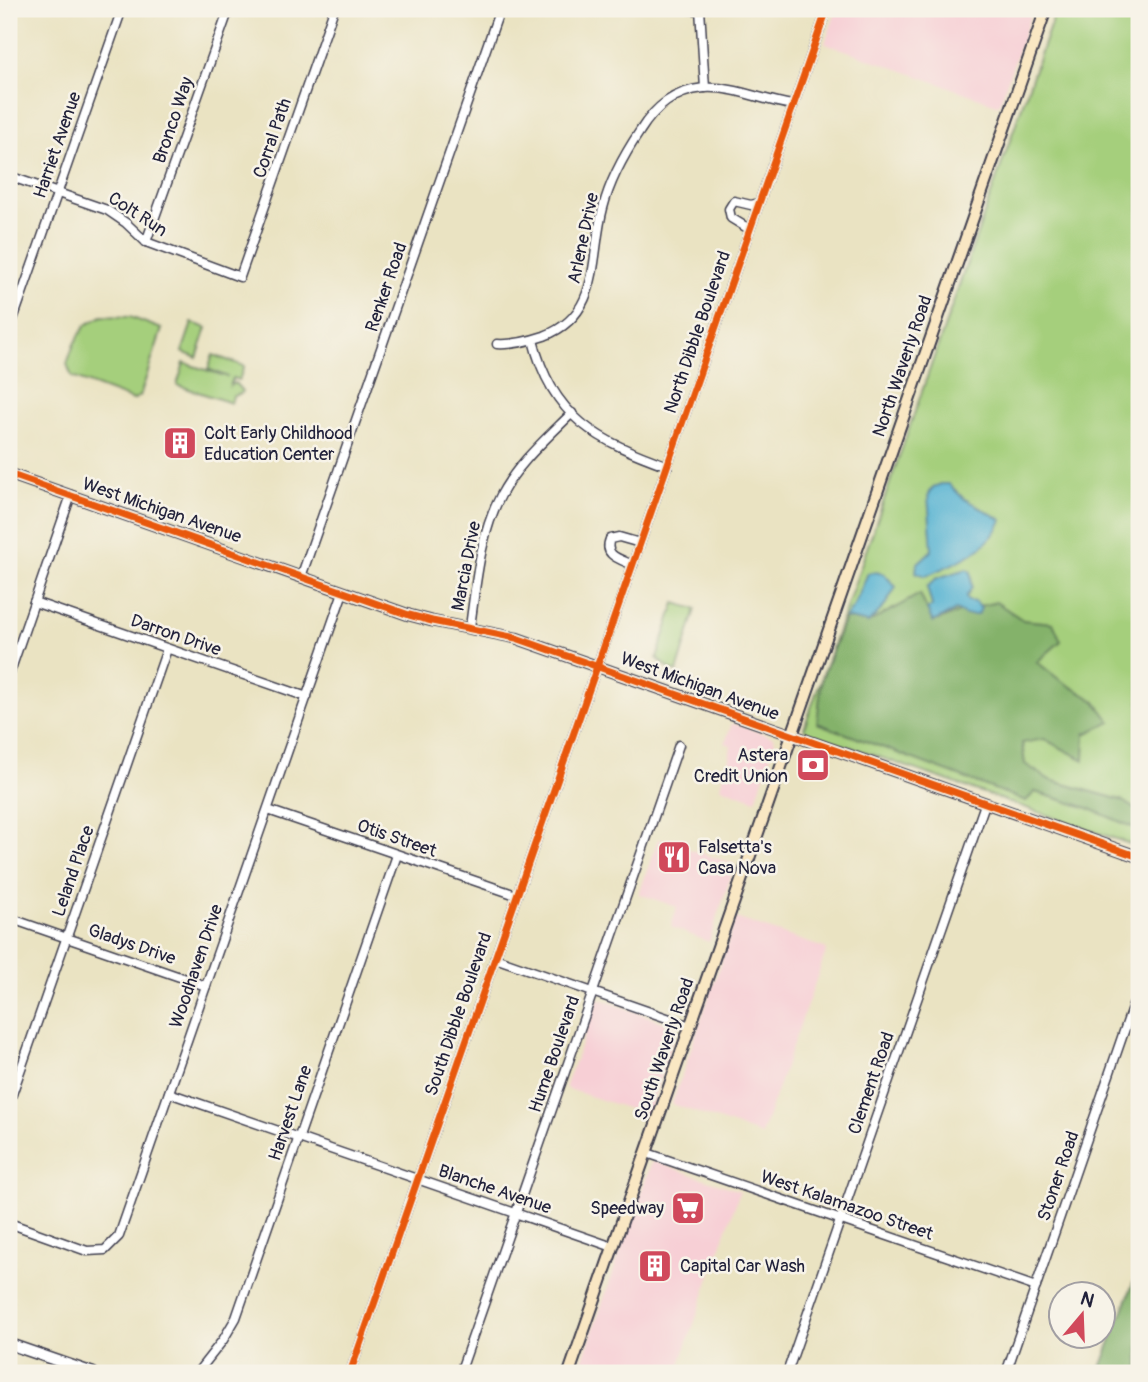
<svg xmlns="http://www.w3.org/2000/svg" width="1148" height="1382" font-family="Pangolin,sans-serif">
<style>
.built{fill:#f7cfd5}
.green{fill:#a5cf7b;stroke:#64785b;stroke-width:2}
.forest{fill:#84b26b;stroke:#536a53;stroke-width:2}
.water{fill:#54b2d2;stroke:#3b6a86;stroke-width:2}
.lines{fill:none;stroke-linecap:round;stroke-linejoin:round}
.minor-casing{stroke:#403f4f;stroke-width:11}
.tertiary-casing{stroke:#403f4f;stroke-width:13}
.secondary-casing{stroke:#403f4f;stroke-width:14}
.minor{stroke:#fff;stroke-width:8}
.tertiary{stroke:#fff;stroke-width:10}
.secondary{stroke:#f9e7c3;stroke-width:10}
.cycleway-casing{stroke:#f7f3e8;stroke-width:11}
.cycleway{stroke:#e8590c;stroke-width:7}
.labels{text-anchor:middle;stroke-width:5;stroke-linejoin:round;paint-order:stroke}
.street-label{font-size:18px;fill:#22223b;stroke:#f7f3e8}
.poi-label{font-size:18px;fill:#22223b;stroke:#f7f3e8;text-anchor:start}
</style>
<rect width="100%" height="100%" fill="#f7f3e8"/>
<filter id="ink" filterUnits="userSpaceOnUse"><feTurbulence type="fractalNoise" baseFrequency=".0143" numOctaves="2"/><feDisplacementMap in="SourceGraphic" scale="14" xChannelSelector="R" yChannelSelector="G"/><feConvolveMatrix kernelMatrix="1 2 1 2 8 2 1 2 1" color-interpolation-filters="sRGB"/></filter>
<filter id="wash" filterUnits="userSpaceOnUse"><feTurbulence type="fractalNoise" baseFrequency=".00686" numOctaves="4" result="noise"/><feDisplacementMap in="SourceGraphic" scale="28" xChannelSelector="R" yChannelSelector="G"/><feGaussianBlur stdDeviation="1.57" result="paint"/><feColorMatrix in="noise" values="0 0 0 0 0 0 0 0 0 0 0 0 0 0 0 0 0 1.4 0 .05"/><feComposite in="paint" operator="in"/></filter>
<g filter="url(#wash)">
<rect width="100%" height="100%" fill="#eae3c2"/>
<g class="built">
<polygon points="837,9 1033,9 999,105 825,43"/>
<polygon points="732,723 773,737 775,742 756,800 720,787 729,758 731,745 725,743"/>
<polygon points="658,839 735,864 709,942 671,927 677,907 639,894"/>
<polygon points="736,918 827,949 761,1135 672,1104"/>
<polygon points="598,998 677,1027 648,1115 565,1088"/>
<polygon points="652,1161 740,1191 677,1373 578,1373"/>
</g>
<g class="green">
<polygon points="1056,9 1139,9 1139,847 807,732 804,728"/>
<polygon points="102,316 130,317 162,329 140,396 133,400 72,377 67,364 74,344 86,325"/>
<polygon points="192,323 207,328 197,358 182,352"/>
<polygon points="213,355 244,366 239,380 233,378 230,386 235,383 242,391 241,394 233,396 231,403 177,385 184,363 228,377 208,369"/>
<polygon points="675,603 696,609 677,672 671,670 657,658"/>
</g>
<g class="forest">
<polygon points="920,594 933,622 967,609 996,602 1023,620 1053,623 1061,641 1037,662 1060,680 1095,701 1111,722 1085,734 1084,760 1044,739 1022,743 1025,764 1050,780 1121,800 1139,812 1139,827 1137,829 1088,808 1035,792 1026,801 817,723 822,678 845,618 868,623"/>
<polygon points="1137,1273 1139,1274 1139,1373 1099,1373"/>
</g>
<g class="water">
<path d="M941 484H949L963 498 1002 520C990 551 954 563 926 576L916 573 917 564 932 550 928 496 933 487Z"/>
<polygon points="967,569 971,572 972,587 966,597 968,601 975,602 981,608 978,615 965,615 956,610 933,622 927,610 932,606 927,587 937,578"/>
<polygon points="875,572 884,574 896,587 884,607 868,623 845,618 854,606 868,573"/>
</g>
</g>
<g filter="url(#ink)">
<g class="lines">
<g class="minor-casing">
<g id="minor">
<polyline points="674,9 700,10"/>
<polyline points="700,9 705,88"/>
<polyline points="9,10 9,9"/>
<polyline points="9,176 107,210 126,223 146,242 240,277 334,9"/>
<polyline points="749,229 731,218 729,209 734,201 751,205 759,203"/>
<polyline points="146,242 229,9"/>
<polyline points="9,331 122,9"/>
<path d="M533 340C552 418 598 441 668 466"/>
<path d="M497 344C514 345 529 341 544 336 602 314 590 256 603 208 610 180 624 155 640 131 655 107 674 91 704 88 735 86 763 101 793 105"/>
<path d="M633 565C620 559 603 556 610 539L619 537 640 543"/>
<polyline points="301,577 500,9"/>
<polyline points="34,602 307,697"/>
<path d="M470 627C476 584 480 534 501 495 518 463 546 439 572 413"/>
<polyline points="9,675 71,495"/>
<polyline points="268,810 516,895"/>
<polyline points="9,918 206,986"/>
<polyline points="495,958 690,1026"/>
<polyline points="169,1093 613,1247"/>
<polyline points="9,1103 167,649"/>
<polyline points="647,1153 1036,1287"/>
<polyline points="9,1223 87,1251 105,1250 119,1236 343,592"/>
<polyline points="197,1373 223,1340 236,1318 397,855"/>
<polyline points="350,1373 827,9"/>
<polyline points="460,1373 679,745"/>
<polyline points="787,1373 985,804"/>
<polyline points="1006,1373 1139,988"/>
</g>
</g>
<g class="tertiary-casing">
<g id="tertiary">
<polyline points="9,474 409,615 432,621 516,638 1139,857"/>
<polyline points="9,1344 93,1373"/>
</g>
</g>
<g class="secondary-casing">
<polyline id="secondary" points="569,1373 1046,9"/>
</g>
<use href="#minor" class="minor"/>
<use href="#tertiary" class="tertiary"/>
<use href="#secondary" class="secondary"/>
<g class="cycleway-casing">
<g id="cycleway">
<polyline points="9,474 409,615 432,621 516,638 1139,857"/>
<polyline points="350,1373 827,9"/>
</g>
</g>
<use href="#cycleway" class="cycleway"/>
</g>
</g>
<defs>
<g id="building-square" transform="scale(1.75)"><rect x="-9" y="-9" width="18" height="18" rx="4" fill="#d1495b" stroke="#f7f3e8"/><path d="M-4-6H4V6H1V3H-1V6H-4ZM-2.5-4.3h1.7v1.8h-1.7ZM.8-4.3h1.7v1.8H.8ZM-2.5-1h1.7V.8h-1.7ZM.8-1h1.7V.8H.8Z" fill="#fff"/></g>
<g id="bank-square" transform="scale(1.75)"><rect x="-9" y="-9" width="18" height="18" rx="4" fill="#d1495b" stroke="#f7f3e8"/><path d="M-6-4H6V4H-6ZM0-2.3a2.3 2.3 0 1 0 0 4.6a2.3 2.3 0 1 0 0-4.6Z" fill="#fff"/></g>
<g id="restaurant-square" transform="scale(1.75)"><rect x="-9" y="-9" width="18" height="18" rx="4" fill="#d1495b" stroke="#f7f3e8"/><path d="M-5-6h1v4h1v-4h1v4h1v-4h1v5L-1.5 .5V6h-2V.5L-5-1ZM5-6V6H3V1.5H1.5Q1.5-4 5-6Z" fill="#fff"/></g>
<g id="supermarket-square" transform="scale(1.75)"><rect x="-9" y="-9" width="18" height="18" rx="4" fill="#d1495b" stroke="#f7f3e8"/><path d="M-6-5.5h2.5l.6 2H6L4.5 2H-2.5L-4.4-4H-6ZM-1.5 3.2a1.3 1.3 0 1 0 .1 0ZM3 3.2a1.3 1.3 0 1 0 .1 0Z" fill="#fff"/></g>
</defs>
<g fill-rule="evenodd">
<use href="#building-square" x="180" y="443"/>
<use href="#bank-square" x="813" y="765"/>
<use href="#restaurant-square" x="674" y="857"/>
<use href="#supermarket-square" x="688" y="1208"/>
<use href="#building-square" x="655" y="1266"/>
</g>
<g class="labels">
<g class="street-label">
<text transform="translate(173 120) rotate(-71)" y="6">Bronco Way</text>
<text transform="translate(272 138) rotate(-71)" y="6">Corral Path</text>
<text transform="translate(57 145) rotate(-71)" y="6">Harriet Avenue</text>
<text transform="translate(138 214) rotate(33)" y="6">Colt Run</text>
<text transform="translate(583 238) rotate(-78)" y="6">Arlene Drive</text>
<text transform="translate(386 287) rotate(-71)" y="6">Renker Road</text>
<text transform="translate(697 332) rotate(-71)" y="6">North Dibble Boulevard</text>
<text transform="translate(902 366) rotate(-71)" y="6">North Waverly Road</text>
<text transform="translate(162 510) rotate(19)" y="6">West Michigan Avenue</text>
<text transform="translate(466 566) rotate(-79)" y="6">Marcia Drive</text>
<text transform="translate(176 635) rotate(19)" y="6">Darron Drive</text>
<text transform="translate(700 686) rotate(20)" y="6">West Michigan Avenue</text>
<text transform="translate(397 838) rotate(19)" y="6">Otis Street</text>
<text transform="translate(73 871) rotate(-71)" y="6">Leland Place</text>
<text transform="translate(132 944) rotate(19)" y="6">Gladys Drive</text>
<text transform="translate(196 966) rotate(-71)" y="6">Woodhaven Drive</text>
<text transform="translate(458 1014) rotate(-71)" y="6">South Dibble Boulevard</text>
<text transform="translate(664 1049) rotate(-71)" y="6">South Waverly Road</text>
<text transform="translate(554 1054) rotate(-71)" y="6">Hume Boulevard</text>
<text transform="translate(871 1083) rotate(-71)" y="6">Clement Road</text>
<text transform="translate(290 1113) rotate(-71)" y="6">Harvest Lane</text>
<text transform="translate(1058 1176) rotate(-71)" y="6">Stoner Road</text>
<text transform="translate(495 1189) rotate(19)" y="6">Blanche Avenue</text>
<text transform="translate(847 1205) rotate(19)" y="6">West Kalamazoo Street</text>
</g>
<g class="poi-label">
<text x="204" y="439">Colt Early Childhood<tspan x="204" dy="21">Education Center</tspan></text>
<text x="788" y="761" text-anchor="end">Astera<tspan x="788" dy="21">Credit Union</tspan></text>
<text x="698" y="853">Falsetta's<tspan x="698" dy="21">Casa Nova</tspan></text>
<text x="664" y="1214" text-anchor="end">Speedway</text>
<text x="680" y="1272">Capital Car Wash</text>
</g>
</g>
<rect width="1148" height="1382" fill="none" stroke="#f7f3e8" stroke-width="35"/>
<g transform="translate(1082 1315) rotate(19)"><circle r="33" fill="#f7f3e8" stroke="#a29fa3" stroke-width="2"/>
<path d="M0-5L12 26L0 18L-12 26Z" fill="#d1495b"/>
<text y="-10" font-size="19" font-weight="bold" text-anchor="middle" fill="#22223b">N</text>
</g>
</svg>
